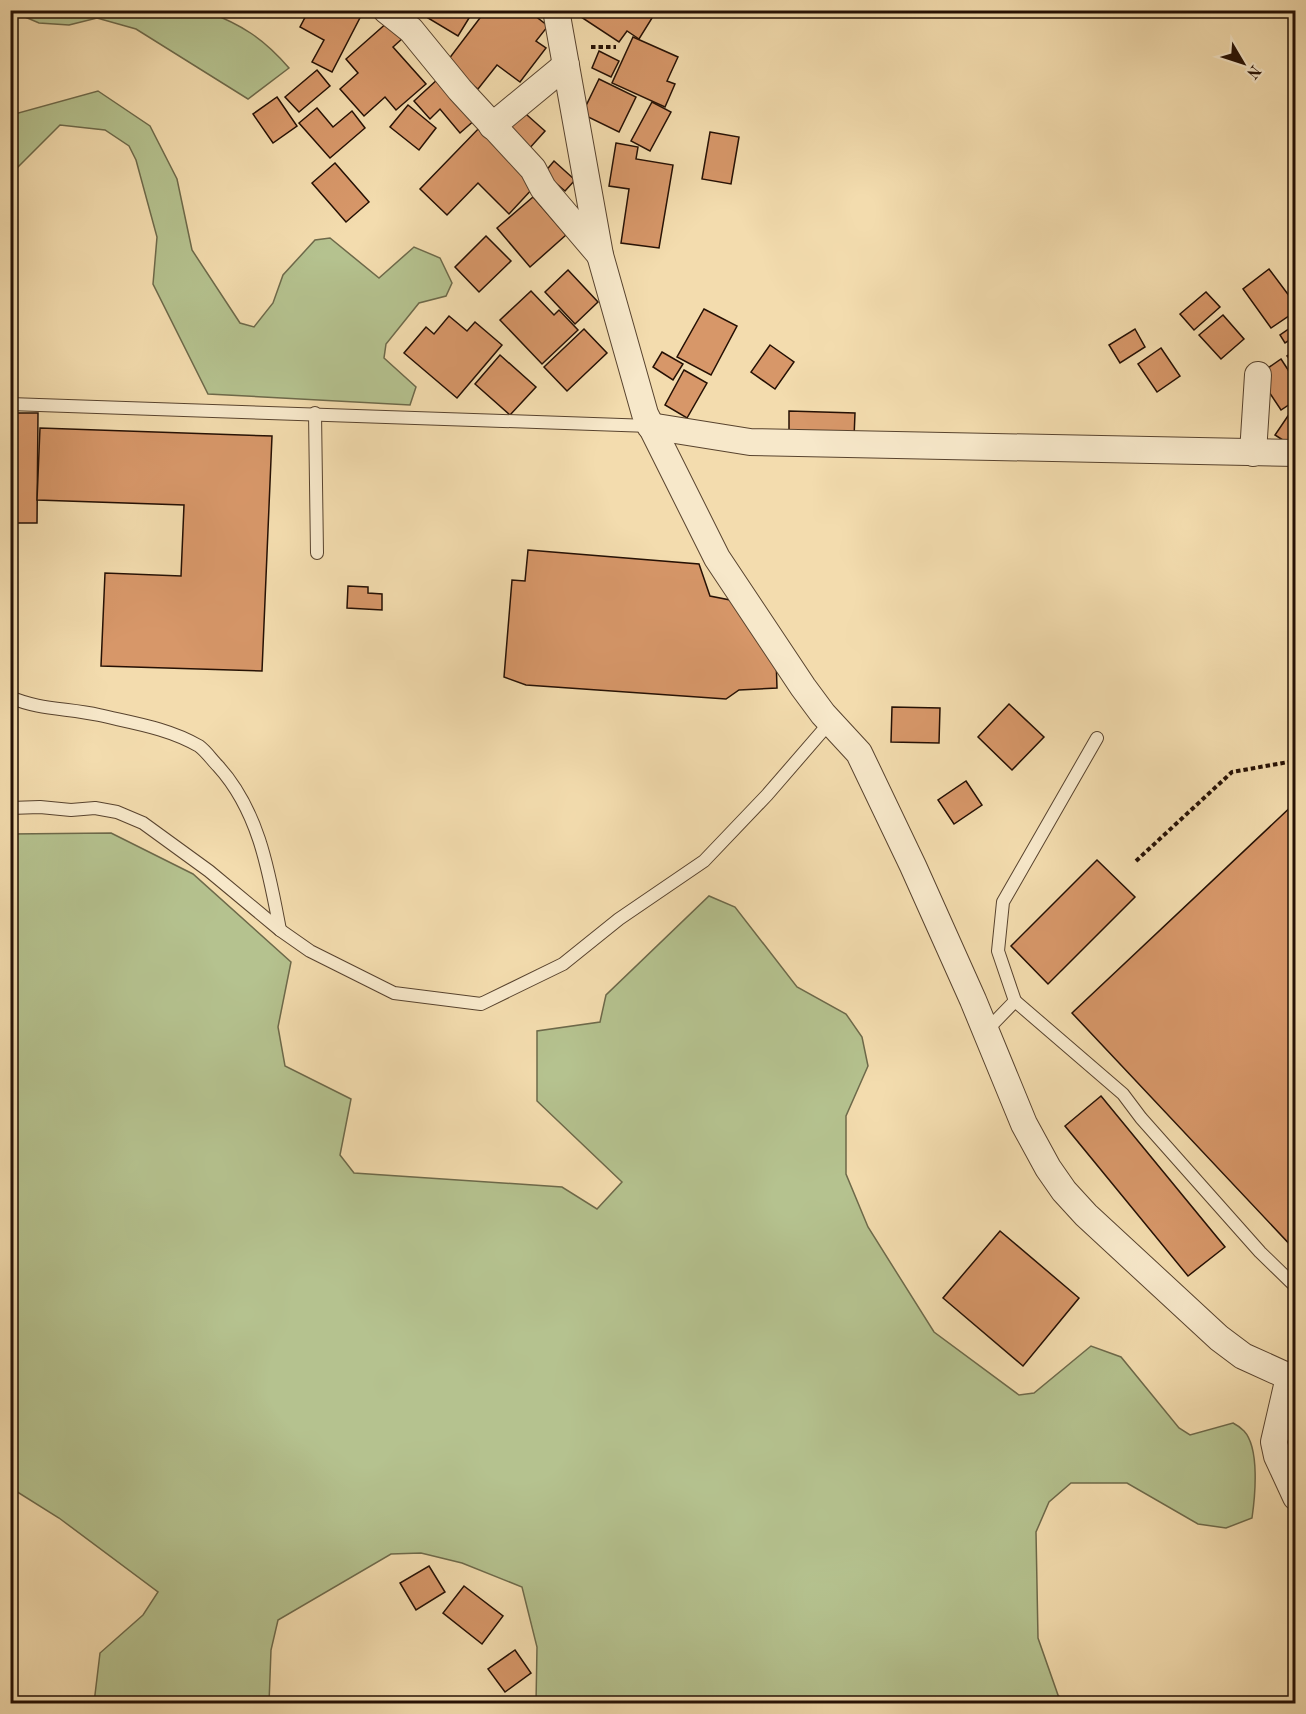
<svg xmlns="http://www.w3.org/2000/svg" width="1306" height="1714" font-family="'Old Standard TT',serif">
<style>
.green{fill:#b5c28f;stroke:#6d694a;stroke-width:1.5}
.building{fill:#d79769;stroke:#251004;stroke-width:1.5}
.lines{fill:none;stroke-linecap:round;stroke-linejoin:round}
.lane-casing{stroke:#58432e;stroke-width:14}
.street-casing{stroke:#58432e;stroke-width:28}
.path{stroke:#251004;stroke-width:4;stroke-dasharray:4.5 3;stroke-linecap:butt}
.lane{stroke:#f7e8ca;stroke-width:12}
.street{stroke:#f7e8ca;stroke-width:26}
</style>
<rect width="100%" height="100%" fill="#f3dcae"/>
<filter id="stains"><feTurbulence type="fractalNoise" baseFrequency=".00333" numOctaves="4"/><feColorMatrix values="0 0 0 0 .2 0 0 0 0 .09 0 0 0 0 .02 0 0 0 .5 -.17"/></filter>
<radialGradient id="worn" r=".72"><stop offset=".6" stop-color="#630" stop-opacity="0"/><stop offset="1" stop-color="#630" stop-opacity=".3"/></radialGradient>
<g class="green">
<path d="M11 11H206C242 25 263 38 289 68L248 99 136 29 97 18 69 25 39 23Z"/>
<polygon points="98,91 150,126 177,179 192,250 240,323 254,327 273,303 283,275 315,240 330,238 379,278 414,247 440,258 452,283 446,296 419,303 386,344 384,358 416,387 410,405 208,394 153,284 157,237 136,160 129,146 105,130 60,125 11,174 11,115"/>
<path d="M111 833 193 874 291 962 278 1027 285 1066 351 1099 340 1155 354 1173 562 1187 597 1209 622 1182 537 1101V1031L600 1022 606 995 709 896 735 907 797 987 846 1014 862 1037 868 1066 846 1116V1174L868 1227 934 1332 1019 1395 1034 1393 1091 1346 1121 1357 1179 1428 1190 1435 1233 1423C1237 1425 1241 1428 1244 1431 1260 1448 1255 1497 1252 1518L1226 1528 1198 1524 1127 1483H1071L1049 1502 1036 1532 1038 1638 1058 1695 1065 1703H536L537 1647 522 1587 462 1563 421 1553 391 1554 278 1620 271 1650 269 1703H94L100 1653 143 1615 158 1592 59 1518 11 1488 10 834Z"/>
</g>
<g class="building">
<polygon points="309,10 364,10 332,72 312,62 324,40 300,27"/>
<polygon points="433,10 474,10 458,36 428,18"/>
<polygon points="486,10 532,10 530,12 548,26 536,41 546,48 520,82 497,65 478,89 445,64"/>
<polygon points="581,10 657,10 639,39 627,31 619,42 578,15"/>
<polygon points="389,21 403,38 393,47 426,84 396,110 385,97 364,116 340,89 358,73 346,59"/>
<polygon points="633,37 678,57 667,81 675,84 665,107 612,83"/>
<polygon points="599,51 619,61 611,77 592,68"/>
<polygon points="317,70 330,86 299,112 285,97"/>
<polygon points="439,78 476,119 460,133 440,109 430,119 414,101"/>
<polygon points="599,79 636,97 619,132 582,114"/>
<polygon points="277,97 297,126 273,143 253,114"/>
<polygon points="652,102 671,112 650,151 631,141"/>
<polygon points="408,105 436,128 419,150 390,127"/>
<polygon points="518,107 545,131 528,150 500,126"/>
<polygon points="317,108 333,127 352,111 365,128 330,158 299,123"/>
<polygon points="482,125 534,187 509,214 478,183 447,215 420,189"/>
<polygon points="710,132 739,137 731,184 702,179"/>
<polygon points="616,143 638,147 636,159 673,165 659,248 621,243 629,189 609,186"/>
<polygon points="554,161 575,180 565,191 544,173"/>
<polygon points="335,163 369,202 346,222 312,183"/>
<polygon points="533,197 566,235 530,267 497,228"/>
<polygon points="486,236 511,261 479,292 455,267"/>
<polygon points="1269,269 1296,305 1296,311 1271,328 1243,289"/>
<polygon points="568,270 598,302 575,324 545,292"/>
<polygon points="531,291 554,315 559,310 578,330 542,364 500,320"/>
<polygon points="1206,292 1220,307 1194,330 1180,314"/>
<polygon points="704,309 737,326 711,375 677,357"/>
<polygon points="1223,315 1244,339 1221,359 1199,335"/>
<polygon points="449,316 467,331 475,322 502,345 457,398 404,353 426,327 434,334"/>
<polygon points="1296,324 1296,336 1285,343 1280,335"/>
<polygon points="584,329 607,353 567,391 544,367"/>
<polygon points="1135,329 1145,347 1120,363 1109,345"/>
<polygon points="770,345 794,362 775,389 751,372"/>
<polygon points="1161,348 1180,376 1157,392 1138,364"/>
<polygon points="1296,350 1296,367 1287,356"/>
<polygon points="662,352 683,364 673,380 653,367"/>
<polygon points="500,355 536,387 510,415 475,384"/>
<polygon points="1281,359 1296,382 1296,400 1281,410 1258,375"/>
<polygon points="684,370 707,383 687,418 665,405"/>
<polygon points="1296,404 1296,442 1292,446 1275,435"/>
<polygon points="789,411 855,413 854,438 789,436"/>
<polygon points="10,413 38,413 37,523 10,523"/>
<polygon points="40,428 272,436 262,671 101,666 105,573 181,576 184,505 37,500"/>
<polygon points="528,550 699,564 710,596 730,600 776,657 777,688 739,690 726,699 526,685 504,677 512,580 525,581"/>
<polygon points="348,586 368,587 368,593 382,594 382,610 347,608"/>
<polygon points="1009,704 1044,737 1012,770 978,737"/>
<polygon points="892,707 940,708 939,743 891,742"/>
<polygon points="966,781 982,805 954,824 938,800"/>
<polygon points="1296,802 1296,1251 1072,1013"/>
<polygon points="1097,860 1135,897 1048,984 1011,946"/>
<polygon points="1101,1096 1225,1247 1188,1276 1065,1126"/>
<polygon points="1000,1231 1079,1298 1023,1366 943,1298"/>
<polygon points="429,1566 445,1592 416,1610 400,1583"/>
<polygon points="464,1586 503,1616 482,1644 443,1613"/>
<polygon points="515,1650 531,1673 505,1692 488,1669"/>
</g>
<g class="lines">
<g class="lane-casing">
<g id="lane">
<polyline points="10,404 650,426"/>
<polyline points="315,413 317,553"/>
<path d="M10 697C39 710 69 708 99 715 133 723 168 728 199 746 206 751 212 760 218 766 259 811 269 872 280 930"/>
<polyline points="10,808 40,807 71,810 95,808 117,812 143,823 209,871 280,930 310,951 394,993 481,1004 563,964 619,919 704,861 767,795 831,721"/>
<polyline points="1015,1001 1123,1094 1141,1118 1260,1252 1296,1287"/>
<polyline points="985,1032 1015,1001 998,951 1003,902 1097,738"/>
</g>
</g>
<g class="street-casing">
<g id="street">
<polyline points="386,10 411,30 460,90 533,169 543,188 600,255"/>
<polyline points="556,10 600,255 645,414 717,558 803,687 823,714 859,753 913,866 973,1000 1024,1124 1048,1168 1064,1191 1086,1215 1219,1338 1243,1356 1296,1380"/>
<polyline points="492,126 566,65"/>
<polyline points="650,426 750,442 1296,453"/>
<polyline points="1253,453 1258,375"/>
<polyline points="1289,1377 1274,1442 1277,1456 1296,1497"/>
</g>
</g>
<g class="path">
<polyline points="591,47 616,47"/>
<polyline points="1136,861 1232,772 1294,761 1296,763"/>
</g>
<use href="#lane" class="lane"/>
<use href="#street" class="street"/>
</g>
<rect width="1306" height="1714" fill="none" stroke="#f3dcae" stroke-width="36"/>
<rect x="12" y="12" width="1282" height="1690" fill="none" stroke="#251004" stroke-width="3"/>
<rect x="18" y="18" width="1270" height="1678" fill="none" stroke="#251004" stroke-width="1.5"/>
<g transform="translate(1243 63) rotate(129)" stroke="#f7e8ca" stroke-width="4.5" paint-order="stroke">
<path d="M0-4.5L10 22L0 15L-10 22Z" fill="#251004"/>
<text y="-9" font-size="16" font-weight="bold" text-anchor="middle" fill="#251004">N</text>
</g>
<rect width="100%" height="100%" filter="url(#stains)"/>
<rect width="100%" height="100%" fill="url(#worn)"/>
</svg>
